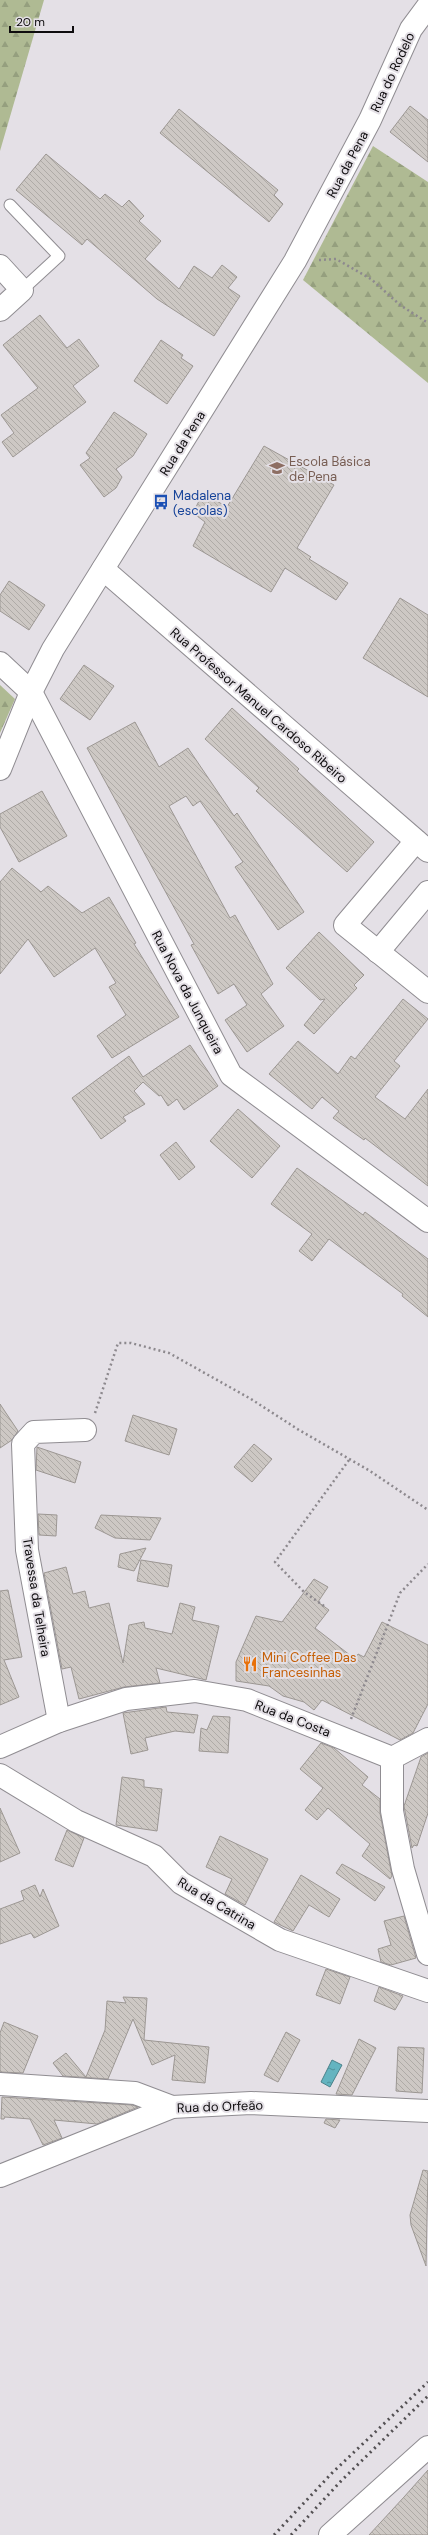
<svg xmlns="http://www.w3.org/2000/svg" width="428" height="2535" font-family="'DM Sans',sans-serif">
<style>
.forest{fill:url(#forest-firs)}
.water{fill:url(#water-ripples);stroke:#4a828b}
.building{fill:url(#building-back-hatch);stroke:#9c9793}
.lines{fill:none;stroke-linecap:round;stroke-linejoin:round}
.service-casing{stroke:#908d92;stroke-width:13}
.minor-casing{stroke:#908d92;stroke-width:24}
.path{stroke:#8d898e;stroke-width:2.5;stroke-dasharray:2 3;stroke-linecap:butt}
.service{stroke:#fff;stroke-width:11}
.minor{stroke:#fff;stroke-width:22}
.rail{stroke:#535053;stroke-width:3;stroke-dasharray:2 4;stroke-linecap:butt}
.labels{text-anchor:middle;stroke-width:4;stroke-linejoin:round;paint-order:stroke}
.street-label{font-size:13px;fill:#0e0c0e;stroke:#e4e0e6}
.education-label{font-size:13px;fill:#785e54;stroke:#e4e0e6;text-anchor:start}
.transit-label{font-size:13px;fill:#164399;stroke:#e4e0e6;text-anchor:start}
.food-label{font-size:13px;fill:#c56008;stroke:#e4e0e6;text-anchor:start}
</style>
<defs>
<pattern id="forest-firs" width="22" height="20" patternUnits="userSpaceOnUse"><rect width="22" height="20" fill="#afba93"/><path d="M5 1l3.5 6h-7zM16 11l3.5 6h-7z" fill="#959f7e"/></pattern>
<pattern id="water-ripples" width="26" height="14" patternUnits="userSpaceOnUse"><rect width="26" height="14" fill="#64b4c0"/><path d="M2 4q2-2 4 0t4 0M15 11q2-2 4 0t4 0" fill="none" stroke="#51919a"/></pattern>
<pattern id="building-back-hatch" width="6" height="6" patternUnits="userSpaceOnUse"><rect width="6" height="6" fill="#cdc8c4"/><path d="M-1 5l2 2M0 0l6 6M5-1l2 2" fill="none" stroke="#afaba7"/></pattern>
</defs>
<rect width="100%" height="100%" fill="#e4e0e6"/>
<g class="forest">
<polygon points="0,0 44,0 0,151"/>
<polygon points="373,146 428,182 428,383 303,280"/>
<polygon points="0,685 15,699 0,733"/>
</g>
<polygon class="water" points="332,2060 342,2065 330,2087 321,2082"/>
<g class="building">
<polygon points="410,106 428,120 428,162 390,132"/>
<polygon points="179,109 278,190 274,195 283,204 269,222 160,133"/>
<polygon points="46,154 100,199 105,194 122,207 129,200 144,216 139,221 161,241 145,259 179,289 194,266 212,278 222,265 237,277 228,288 240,296 214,336 157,299 87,239 82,245 16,190"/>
<polygon points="40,315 67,348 79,339 99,366 73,386 86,402 13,457 2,442 14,433 1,415 38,388 3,345"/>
<polygon points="161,340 183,355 181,358 193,366 167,404 134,381"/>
<polygon points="114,412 147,434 133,456 116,469 122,477 116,488 104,497 80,465 90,458 86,453"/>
<polygon points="264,446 334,485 297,548 311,557 309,559 348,583 336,600 285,568 271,592 193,546 205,522 193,513 203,493 227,507"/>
<polygon points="9,581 45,605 29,630 0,611 0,595"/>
<polygon points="400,598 428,615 428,697 363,658"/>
<polygon points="84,665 114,686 90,720 60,699"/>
<polygon points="232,708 299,769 297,771 374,842 347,872 256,791 259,788 205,739"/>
<polygon points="135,722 159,767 188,748 234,816 237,813 304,912 278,930 235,867 243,862 200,801 193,806 186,796 169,806 230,918 235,915 273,984 261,994 284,1026 247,1052 225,1020 247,1005 234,984 218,994 191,945 194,944 87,748"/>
<polygon points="42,791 67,836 19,862 0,827 0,814"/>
<polygon points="12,868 41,892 48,886 82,913 109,897 136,943 134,944 179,1017 112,1058 97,1036 126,1015 109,987 116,983 95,948 54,977 28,939 0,974 0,882"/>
<polygon points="319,932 364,975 354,985 357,988 314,1034 304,1025 325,999 320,1000 286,968"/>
<polygon points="403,999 428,1019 394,1061 400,1066 375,1097 405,1119 428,1089 428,1186 365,1138 364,1140 333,1118 339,1111 322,1097 312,1109 269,1074 298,1041 338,1074 351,1056 355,1059"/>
<polygon points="190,1045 218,1086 184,1110 177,1099 168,1106 161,1095 159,1096 143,1082 134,1091 145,1104 123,1117 126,1121 101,1139 72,1098 129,1056 143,1077"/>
<polygon points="238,1109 280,1146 252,1178 210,1141"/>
<polygon points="176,1142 195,1167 179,1180 160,1155"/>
<polygon points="297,1168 363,1215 365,1212 428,1259 428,1317 402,1296 403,1294 329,1239 312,1261 299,1251 312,1234 271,1204"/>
<polygon points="0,1404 18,1431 12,1440 0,1448"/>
<polygon points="133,1415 177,1429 169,1455 125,1441"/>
<polygon points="254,1444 272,1459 252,1482 234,1467"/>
<polygon points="37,1447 81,1462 75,1483 36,1470"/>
<polygon points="38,1514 57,1515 56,1536 39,1535"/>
<polygon points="101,1515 161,1518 150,1540 115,1538 95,1528"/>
<polygon points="146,1548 134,1571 118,1567 120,1554"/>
<polygon points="141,1560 172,1565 168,1587 137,1581"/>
<polygon points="66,1567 73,1594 85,1591 89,1608 109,1603 123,1663 129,1625 144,1622 145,1628 172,1634 180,1603 195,1607 192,1620 219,1626 206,1680 156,1668 160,1683 124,1687 79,1699 71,1667 62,1669 44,1573"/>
<polygon points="314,1579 328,1587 318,1602 329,1610 315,1628 355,1659 358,1654 364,1657 382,1622 428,1645 428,1704 413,1733 400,1740 322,1700 314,1710 304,1702 283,1696 269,1686 236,1681 236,1662 256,1616 282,1622"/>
<polygon points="8,1590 22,1657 4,1660 19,1697 0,1705 0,1591"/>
<polygon points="166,1707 167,1712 198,1715 194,1733 175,1731 145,1738 148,1750 131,1754 123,1713"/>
<polygon points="213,1716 230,1717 228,1753 199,1751 201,1728 207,1730"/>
<polygon points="321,1743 334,1748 368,1777 362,1785 380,1799 380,1813 392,1876 390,1879 362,1856 370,1844 328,1808 317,1820 305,1810 323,1788 300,1769"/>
<polygon points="428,1753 428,1813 417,1846 414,1845 412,1848 404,1806 421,1757"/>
<polygon points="122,1777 144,1780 144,1787 162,1789 157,1831 116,1825"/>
<polygon points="0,1808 20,1853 0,1862"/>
<polygon points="67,1830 84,1838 73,1867 55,1860"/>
<polygon points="220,1836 268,1859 245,1905 225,1894 232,1879 206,1867"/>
<polygon points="342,1864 385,1887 375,1901 336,1873"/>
<polygon points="301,1875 340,1899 329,1917 309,1905 293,1931 274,1922"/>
<polygon points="35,1885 40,1897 43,1889 59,1926 34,1938 31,1933 0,1944 0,1909 24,1900 21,1891"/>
<polygon points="404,1916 416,1958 391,1965 381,1962 378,1949 391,1945 384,1921"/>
<polygon points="326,1969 350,1977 340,2004 316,1995"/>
<polygon points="379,1987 403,1996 395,2010 374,2001"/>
<polygon points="123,1997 147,1998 144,2040 209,2047 205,2083 172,2080 175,2055 152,2065 133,2019 108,2079 63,2076 53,2063 66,2053 86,2077 105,2030 107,2001 126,2003"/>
<polygon points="4,2022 38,2036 23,2073 0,2072 0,2033"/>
<polygon points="286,2032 300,2040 278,2082 264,2075"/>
<polygon points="359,2039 376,2048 352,2095 336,2094"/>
<polygon points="398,2047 424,2048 422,2093 396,2091"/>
<polygon points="2,2097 132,2105 138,2107 97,2124 54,2120 62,2138 43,2145 30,2119 5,2117 4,2119 1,2119"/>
<polygon points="326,2119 340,2120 335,2128 324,2123"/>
<polygon points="423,2170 428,2171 426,2266 411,2225 410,2215"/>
<polygon points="428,2470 428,2535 369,2535 404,2497"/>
</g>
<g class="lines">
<g class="service-casing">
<polyline id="service" points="10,205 59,256 22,290"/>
</g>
<g class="minor-casing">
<g id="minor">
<polyline points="0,266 22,290 0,310"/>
<polyline points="103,569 428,851"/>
<polyline points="0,663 31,692 231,1075 428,1221"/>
<polyline points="0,769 31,692 53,649 295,261 370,120 411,29 428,6"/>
<polyline points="416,841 345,925 428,992"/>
<polyline points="378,952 428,892"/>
<polyline points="59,1721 27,1550 23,1444 34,1432 85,1430"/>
<polyline points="0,1747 59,1721 126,1699 195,1691 247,1700 392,1758"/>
<polyline points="392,1758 392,1811 403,1869 428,1954"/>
<polyline points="392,1758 428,1739"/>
<polyline points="0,1775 76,1821 154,1856 181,1883 280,1940 428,1991"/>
<polyline points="0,2084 135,2093 172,2107"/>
<polyline points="0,2176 172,2107 251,2103 428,2111"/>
<polyline points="330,2535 428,2447"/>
</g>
</g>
<g class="path">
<polyline points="319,260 336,259 371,279 400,305 428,323"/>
<polyline points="95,1413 118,1343 131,1343 169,1353 251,1399 299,1430 370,1471 428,1510"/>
<polyline points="324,1606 304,1592 275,1562 349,1460"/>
<polyline points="351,1719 400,1593 428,1564"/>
</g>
<use href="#service" class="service"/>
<use href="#minor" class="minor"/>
<g class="rail">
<polyline points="274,2535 332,2473 428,2382"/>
<polyline points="291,2535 341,2481 428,2396"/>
</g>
</g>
<defs>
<g id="school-bare" transform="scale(1.2)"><path d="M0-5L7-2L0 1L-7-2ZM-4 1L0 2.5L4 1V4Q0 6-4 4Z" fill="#8d6e63" stroke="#e4e0e6" stroke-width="2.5" paint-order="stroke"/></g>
<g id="bus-bare" transform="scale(1.2)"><path d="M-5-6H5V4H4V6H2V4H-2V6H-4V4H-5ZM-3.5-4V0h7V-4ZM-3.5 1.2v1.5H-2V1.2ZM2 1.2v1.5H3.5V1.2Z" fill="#1a4fb4" stroke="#e4e0e6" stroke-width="2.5" paint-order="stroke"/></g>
<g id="restaurant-bare" transform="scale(1.2)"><path d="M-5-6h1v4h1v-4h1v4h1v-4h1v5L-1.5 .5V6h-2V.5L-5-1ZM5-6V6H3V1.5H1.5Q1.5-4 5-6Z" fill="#e8710a" stroke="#e4e0e6" stroke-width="2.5" paint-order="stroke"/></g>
</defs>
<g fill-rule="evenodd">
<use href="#school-bare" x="277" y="468"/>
<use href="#bus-bare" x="161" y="502"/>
<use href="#restaurant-bare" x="250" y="1664"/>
</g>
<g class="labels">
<g class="street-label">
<text transform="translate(392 72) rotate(-65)" y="5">Rua do Rodelo</text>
<text transform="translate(347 164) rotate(-62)" y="5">Rua da Pena</text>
<text transform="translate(182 443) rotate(-58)" y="5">Rua da Pena</text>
<text transform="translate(259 705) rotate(41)" y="5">Rua Professor Manuel Cardoso Ribeiro</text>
<text transform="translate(188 992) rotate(62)" y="5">Rua Nova da Junqueira</text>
<text transform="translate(37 1597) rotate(81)" y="5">Travessa da Telheira</text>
<text transform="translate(293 1718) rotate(21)" y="5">Rua da Costa</text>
<text transform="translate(217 1903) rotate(31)" y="5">Rua da Catrina</text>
<text transform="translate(220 2106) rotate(-2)" y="5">Rua do Orfeão</text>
</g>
<g class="education-label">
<text x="289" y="466">Escola Básica<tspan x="289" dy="15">de Pena</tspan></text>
</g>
<g class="transit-label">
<text x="173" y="500">Madalena<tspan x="173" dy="15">(escolas)</tspan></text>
</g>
<g class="food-label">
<text x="262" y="1662">Mini Coffee Das<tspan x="262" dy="15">Francesinhas</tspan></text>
</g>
</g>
<path d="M10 26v6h63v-6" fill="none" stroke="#0e0c0e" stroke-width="2"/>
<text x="16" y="26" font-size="12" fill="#0e0c0e" stroke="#e4e0e6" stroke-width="3" paint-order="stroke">20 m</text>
</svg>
